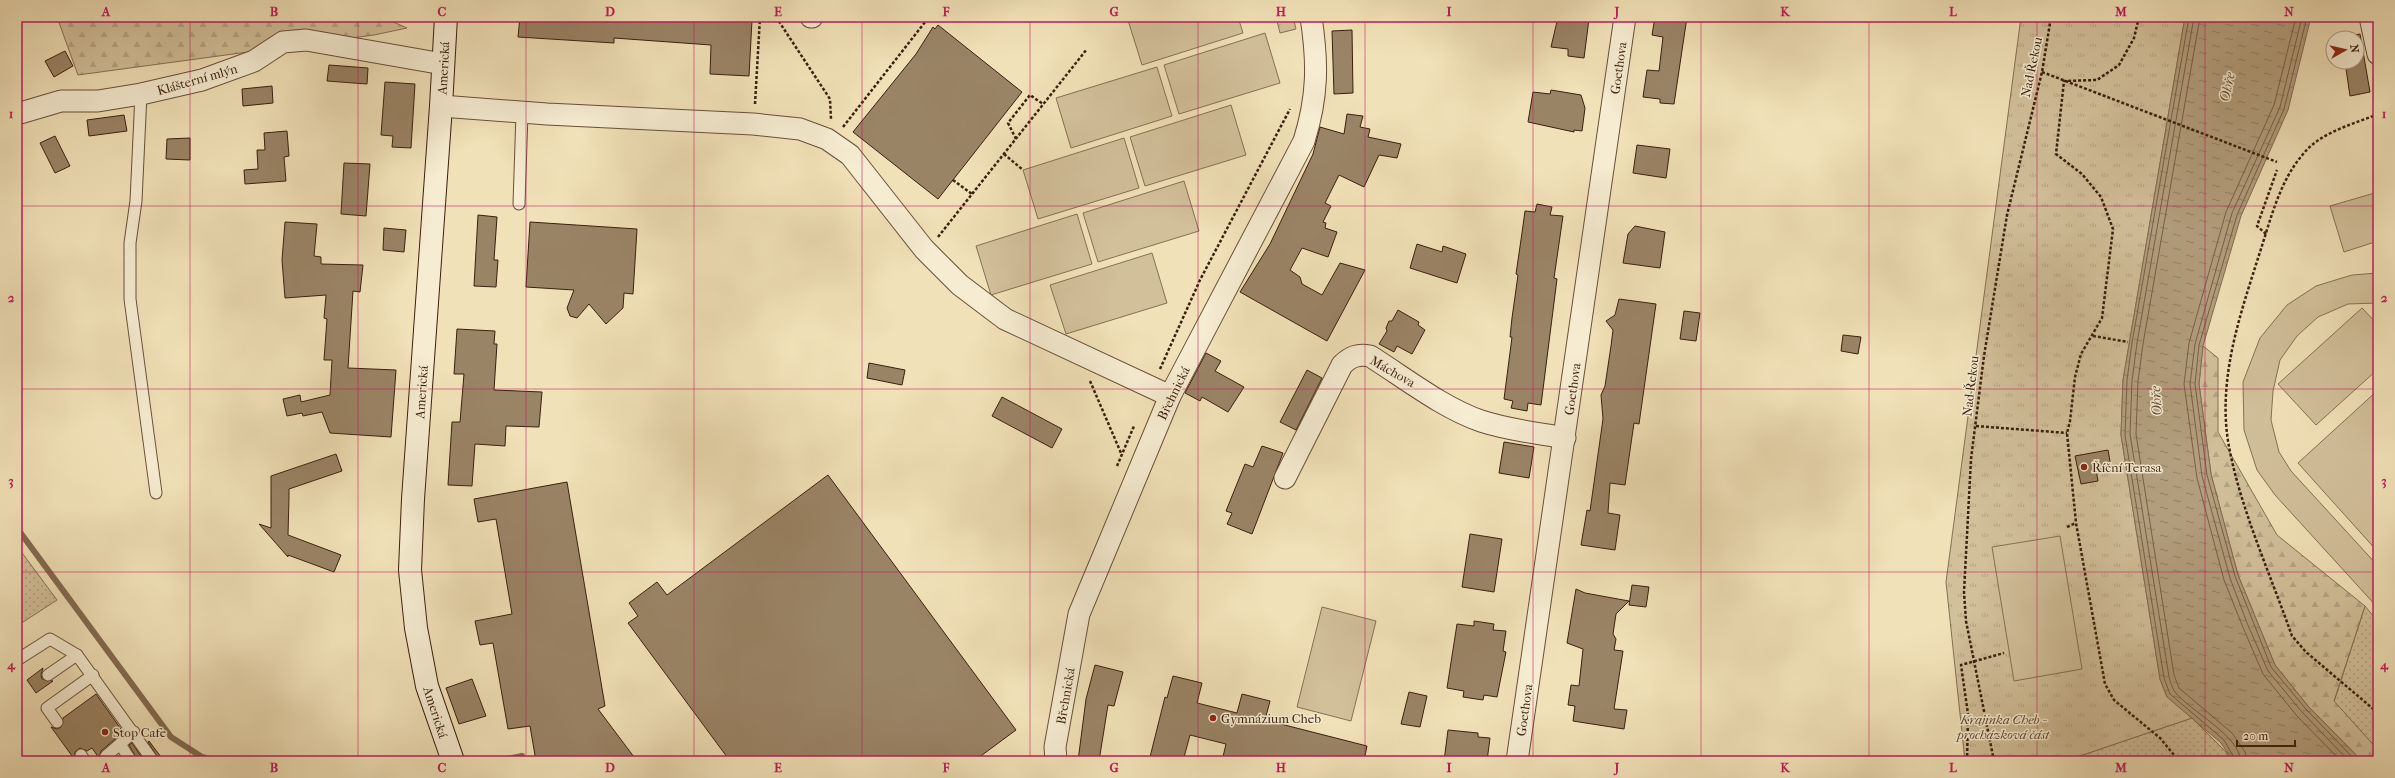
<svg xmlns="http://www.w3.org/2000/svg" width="2395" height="778" font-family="'IM FELL French Canon',serif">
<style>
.grass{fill:url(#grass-dots);stroke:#867054}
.forest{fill:url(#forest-firs);stroke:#867054}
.park{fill:url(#park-tufts);stroke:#867054}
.pitch{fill:#d2c09b;stroke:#867054}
.water{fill:url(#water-ripples);stroke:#836c51}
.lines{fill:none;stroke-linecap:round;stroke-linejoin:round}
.shore{stroke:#775f46;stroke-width:1}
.stream{stroke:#836c51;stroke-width:6}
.building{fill:#9a8466;stroke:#3b1f0d}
.lane-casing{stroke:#685038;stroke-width:13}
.street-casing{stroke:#685038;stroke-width:23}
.secondary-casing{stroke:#3b1f0d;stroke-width:24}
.path{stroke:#3b1f0d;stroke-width:2.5;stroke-dasharray:3 2;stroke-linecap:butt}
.lane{stroke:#f6ecd1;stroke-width:11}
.street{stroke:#f6ecd1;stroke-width:21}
.secondary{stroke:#f6ecd1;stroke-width:22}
.grid{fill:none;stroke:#c2185b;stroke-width:1;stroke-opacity:0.55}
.poi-dot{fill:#8f2418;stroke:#f6ecd1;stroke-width:1.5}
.labels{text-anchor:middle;stroke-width:3;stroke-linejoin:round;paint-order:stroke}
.street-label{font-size:13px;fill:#3b1f0d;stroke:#f6ecd1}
.poi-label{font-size:13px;fill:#3b1f0d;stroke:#f6ecd1;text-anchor:start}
.park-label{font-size:13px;font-style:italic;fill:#614730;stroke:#f6ecd1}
.water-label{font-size:14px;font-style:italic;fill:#654c35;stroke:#f6ecd1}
.neatline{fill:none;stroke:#c2185b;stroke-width:1.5}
.grid-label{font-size:13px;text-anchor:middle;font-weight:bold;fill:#c2185b}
</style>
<defs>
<pattern id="grass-dots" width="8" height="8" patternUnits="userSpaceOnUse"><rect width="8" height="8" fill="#d2c09b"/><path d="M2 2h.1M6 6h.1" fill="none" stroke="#b5a584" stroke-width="1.8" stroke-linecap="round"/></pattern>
<pattern id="forest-firs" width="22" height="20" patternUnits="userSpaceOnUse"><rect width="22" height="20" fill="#d2c09b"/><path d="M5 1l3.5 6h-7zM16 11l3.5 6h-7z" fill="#b5a584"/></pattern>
<pattern id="park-tufts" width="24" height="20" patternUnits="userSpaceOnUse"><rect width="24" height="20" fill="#d2c09b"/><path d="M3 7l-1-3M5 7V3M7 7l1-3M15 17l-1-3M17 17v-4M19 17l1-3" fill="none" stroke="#b5a584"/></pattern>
<pattern id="water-ripples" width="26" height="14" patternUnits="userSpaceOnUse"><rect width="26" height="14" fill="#b39f7e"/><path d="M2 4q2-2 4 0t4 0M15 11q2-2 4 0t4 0" fill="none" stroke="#938166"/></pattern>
</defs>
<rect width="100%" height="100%" fill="#f1e1b8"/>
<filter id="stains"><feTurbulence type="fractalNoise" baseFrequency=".005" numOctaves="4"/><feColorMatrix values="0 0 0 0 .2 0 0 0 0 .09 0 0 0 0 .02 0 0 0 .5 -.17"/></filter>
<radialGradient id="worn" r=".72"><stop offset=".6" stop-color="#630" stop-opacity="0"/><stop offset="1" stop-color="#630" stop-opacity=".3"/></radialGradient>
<g class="grass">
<polygon points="17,546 57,600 17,626"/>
<polygon points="2365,606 2378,622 2378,750 2334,702"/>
<polygon points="2192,718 2226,752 2232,761 2065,761"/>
</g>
<g class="forest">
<polygon points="57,17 382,17 407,28 374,35 78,75"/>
<polygon points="2203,346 2218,358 2218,432 2277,535 2365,606 2334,701 2378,750 2378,761 2362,761 2308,706 2275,665 2238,575 2211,474 2199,384"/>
</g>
<g class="park">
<polygon points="1276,17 1293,17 1296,29 1280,33"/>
<polygon points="2021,17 2185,17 2123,380 2121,435 2160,679 2167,697 2192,718 2065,761 1965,761 1946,582"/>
</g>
<g class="pitch">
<polygon points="1127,17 1238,17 1243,33 1142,65"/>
<polygon points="1265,33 1280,83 1179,114 1164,65"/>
<polygon points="1157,67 1172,116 1071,148 1056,98"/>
<polygon points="1231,105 1246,155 1145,186 1130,137"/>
<polygon points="1124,138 1139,188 1038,219 1023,170"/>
<polygon points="1184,181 1199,231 1098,262 1083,213"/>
<polygon points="2378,192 2378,241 2344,252 2330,206"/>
<polygon points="1077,214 1092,264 991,295 976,246"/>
<polygon points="1152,253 1167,303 1066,334 1050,285"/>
<polygon points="2378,273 2378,303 2348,304 2318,317 2297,336 2280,360 2273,391 2271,420 2279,452 2291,471 2378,566 2378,608 2275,495 2257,470 2244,430 2243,382 2260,338 2287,305 2316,286 2352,275"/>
<polygon points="2362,308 2378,325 2378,369 2316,425 2278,384"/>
<polygon points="2378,390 2378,552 2298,463"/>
<polygon points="2060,536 2082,669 2014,681 1992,547"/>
<polygon points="1322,607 1376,621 1351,721 1297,707"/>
</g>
<polygon class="water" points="2185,17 2311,17 2288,110 2241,216 2203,346 2199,384 2211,474 2238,575 2275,665 2308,706 2362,761 2233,761 2221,743 2167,697 2160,679 2121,435 2123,380"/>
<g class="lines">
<g class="shore">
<polyline points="2189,17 2132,343 2127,380 2125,435 2164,678 2170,694 2224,740 2236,761"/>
<path d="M2194 17 2137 343 2132 381 2130 434 2169 677C2170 681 2172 688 2175 692 2190 711 2239 735 2241 761"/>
<polyline points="2200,17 2143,344 2138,381 2136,434 2174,675 2179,688 2232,733 2245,752 2247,761"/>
<polyline points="2296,17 2274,105 2226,212 2189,343 2184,384 2197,478 2224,580 2242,625 2263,674 2297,716 2341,761"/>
<polyline points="2302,17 2280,107 2232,213 2195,344 2190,384 2202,476 2230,578 2247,623 2268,671 2302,712 2349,761"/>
<polyline points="2307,17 2284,109 2237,215 2199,345 2195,384 2207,475 2235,576 2271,667 2305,708 2356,761"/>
</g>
<g class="stream">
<polyline points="17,528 171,737 202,757 216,761"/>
<polyline points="497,761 522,756"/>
</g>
</g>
<g class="building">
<polygon points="520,17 710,17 752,20 749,76 710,74 711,45 614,38 614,43 518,37"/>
<polygon points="1558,17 1589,19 1584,58 1568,56 1568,49 1551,47"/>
<polygon points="1655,17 1687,17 1674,104 1660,103 1660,99 1643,97 1647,70 1659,71 1663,37 1652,35"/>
<polygon points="938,25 1022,92 938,199 853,132 916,54 933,27 935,29"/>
<polygon points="1352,30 1353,93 1334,94 1332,31"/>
<polygon points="2360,34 2370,92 2350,96 2345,62 2357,62 2357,38 2340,38"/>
<polygon points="65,51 73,66 54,77 45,61"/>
<polygon points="329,65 368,68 367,84 327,81"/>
<polygon points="385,82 415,84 411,148 392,147 393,136 381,135"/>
<polygon points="272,86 273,103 243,106 242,89"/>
<polygon points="1551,90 1581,95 1585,108 1582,131 1574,130 1574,132 1528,122 1533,92 1550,94"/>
<polygon points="1347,114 1363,116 1360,127 1370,129 1368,137 1401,144 1397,158 1379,155 1364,187 1339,175 1325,203 1331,206 1323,222 1326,223 1325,228 1337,232 1328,257 1302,248 1290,270 1300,277 1302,284 1322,295 1340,263 1365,270 1327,341 1240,292 1270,244 1313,154 1320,127 1344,134"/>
<polygon points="124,115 127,131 89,136 87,120"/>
<polygon points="287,131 289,156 284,157 286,181 245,184 244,170 258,169 257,150 265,150 264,133"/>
<polygon points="55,136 70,166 55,173 40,143"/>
<polygon points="190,138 190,160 166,159 167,139"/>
<polygon points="1637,145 1670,149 1666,178 1633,173"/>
<polygon points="344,163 370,164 366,216 341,214"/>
<polygon points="1537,204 1552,207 1550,215 1563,216 1554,278 1557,279 1541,405 1528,403 1527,411 1511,408 1513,401 1504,399 1512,337 1510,337 1512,318 1518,275 1516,274 1522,233 1525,211 1535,212"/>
<polygon points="478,215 497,217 494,260 498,260 496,287 474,286"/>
<polygon points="285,222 317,224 314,256 321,257 321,264 363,265 360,292 353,291 348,368 396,370 391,437 330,433 322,412 303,416 302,413 287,416 283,399 300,395 301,402 330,395 332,360 324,360 327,319 324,318 326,295 285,298 282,260"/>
<polygon points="530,222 637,229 633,294 624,293 623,308 606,324 589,304 577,318 570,316 567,308 574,290 526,287"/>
<polygon points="1635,226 1665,232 1660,268 1623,263 1628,234"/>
<polygon points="384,228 406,230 404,252 383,250"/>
<polygon points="1417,244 1442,252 1443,246 1466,254 1457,283 1410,268"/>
<polygon points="1619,299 1656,304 1639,424 1634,423 1625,485 1610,483 1608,513 1620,515 1615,550 1581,545 1587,510 1590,511 1603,419 1601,395 1605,386 1611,346 1613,330 1606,321 1615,315"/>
<polygon points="1398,310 1419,322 1418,325 1425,330 1412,354 1397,346 1394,352 1379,344 1387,331 1386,328 1389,321 1392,321"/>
<polygon points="1684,311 1700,313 1696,341 1680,339"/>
<polygon points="457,329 495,331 494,344 497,344 494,390 542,392 539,427 506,426 505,446 475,444 472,486 448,485 452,422 460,422 464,374 454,374"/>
<polygon points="1843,335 1861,337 1858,354 1841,351"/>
<polygon points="1206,353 1221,361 1215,371 1244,387 1228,412 1202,397 1200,401 1185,393"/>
<polygon points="869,363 905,370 902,385 867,378"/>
<polygon points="1307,370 1322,378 1296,430 1280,422"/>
<polygon points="1002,397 1062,429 1052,448 992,416"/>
<polygon points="1504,442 1534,447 1529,478 1499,473"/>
<polygon points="1262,446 1283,453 1252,534 1227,524 1232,513 1226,511 1245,464 1253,467"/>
<polygon points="2108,450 2111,467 2096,470 2098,481 2081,484 2075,456"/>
<polygon points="336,454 342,471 289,489 289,498 288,535 341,555 334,572 288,555 288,557 259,524 271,528 271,476"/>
<polygon points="828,475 1016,730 974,761 730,761 628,623 638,616 629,603 657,582 667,595"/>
<polygon points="567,482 605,706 598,709 637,761 536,761 530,726 508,729 493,643 480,645 475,621 512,614 496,519 478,522 474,499"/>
<polygon points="1470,534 1502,539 1494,592 1462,587"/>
<polygon points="1632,585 1649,587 1646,607 1629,605"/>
<polygon points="1576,589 1585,593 1629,601 1616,614 1613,634 1616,639 1614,650 1623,651 1614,709 1627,710 1624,729 1573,721 1575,706 1568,705 1571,685 1579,686 1583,649 1567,643"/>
<polygon points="1474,621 1494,624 1493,630 1506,631 1503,651 1506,652 1497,697 1484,695 1483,700 1463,697 1464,691 1447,688 1457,624 1474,626"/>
<polygon points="1095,665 1123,672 1114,706 1108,705 1099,761 1078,761 1086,699"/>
<polygon points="43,668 41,675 42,679 53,681 36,693 27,680"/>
<polygon points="1173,676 1202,683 1197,703 1237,713 1242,694 1270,701 1265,720 1367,746 1364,761 1292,761 1278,757 1277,761 1222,761 1226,744 1190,735 1183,761 1149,761 1165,697 1167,698"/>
<polygon points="472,679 486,716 459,724 446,688"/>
<polygon points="1409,692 1427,696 1420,727 1401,724"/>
<polygon points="96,694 123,732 101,751 99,758 92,748 87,751 80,748 75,752 75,760 51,727 57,729 61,727 63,718"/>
<polygon points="1448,730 1478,733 1478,737 1490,738 1487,761 1444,761"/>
<polygon points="149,741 164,761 160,761 148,742"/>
<polygon points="132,743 144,761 138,761 129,745"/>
</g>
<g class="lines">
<g class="lane-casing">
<g id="lane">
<polyline points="141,94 136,201 130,243 130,299 156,493"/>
<polyline points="519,204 522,113"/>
<polyline points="17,660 50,639 77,655 153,761"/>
<polyline points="48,675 77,655"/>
<polyline points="57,722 47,708 93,675"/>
<polyline points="81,755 85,761"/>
<polyline points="109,761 106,756 120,744"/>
<polyline points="131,761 120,744 134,732"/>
</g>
</g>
<g class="street-casing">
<g id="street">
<polyline points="811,17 812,17"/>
<polyline points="2370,17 2378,54"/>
<polyline points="441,106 547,114 753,124 800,129 827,139 850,155 924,249 960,285 1005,319 1170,396"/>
<polyline points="17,114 61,101 98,101 141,94 202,80 254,61 283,42 306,40 443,64"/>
<path d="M1285 478 1342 365C1351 356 1358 354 1370 356 1405 378 1443 408 1481 421 1508 430 1537 433 1565 438"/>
<path d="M1056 761 1055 747 1079 614 1170 396 1304 141C1318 96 1318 63 1311 17"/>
<polyline points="1517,761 1625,17"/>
</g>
</g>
<g class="secondary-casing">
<polyline id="secondary" points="446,17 441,106 413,499 410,570 416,628 427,686 453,761"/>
</g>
<g class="path">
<polyline points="776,17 830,99 831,119"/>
<polyline points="2139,17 2134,38 2119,65 2097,80 2064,81 2056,154 2082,174 2101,197 2113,229 2102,318 2081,354 2075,377 2070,421 2067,433 2076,523 2105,684 2114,700 2160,738 2179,761"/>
<polyline points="2042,72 2277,162"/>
<polyline points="755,104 760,17"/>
<path d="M2378 114C2354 124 2321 132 2304 153 2280 180 2271 218 2260 252 2241 312 2218 376 2228 441 2239 506 2270 573 2292 636L2306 652 2378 713"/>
<polyline points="843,127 929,17"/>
<polyline points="1016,139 1008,123 1030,95 1043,104"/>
<polyline points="1004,154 1023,170"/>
<polyline points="953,180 972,194"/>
<polyline points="2266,234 2257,226 2277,170"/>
<polyline points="938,237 1087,49"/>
<polyline points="2093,336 2128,342"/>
<polyline points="1160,369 1200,280 1290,109"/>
<polyline points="1090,381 1121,453"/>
<polyline points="1976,426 2067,433"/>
<polyline points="1117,466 1134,426"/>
<polyline points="2067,527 2076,523"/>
<polyline points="1967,761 1968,714 1961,665 2004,653"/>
<polyline points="1994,761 1966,621 1964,592 1971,459 1984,356 2007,215 2042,72 2051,17"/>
</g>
<use href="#lane" class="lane"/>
<use href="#street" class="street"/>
<use href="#secondary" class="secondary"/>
</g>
<path class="grid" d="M190 17V761M358 17V761M526 17V761M694 17V761M862 17V761M1030 17V761M1198 17V761M1365 17V761M1533 17V761M1701 17V761M1869 17V761M2037 17V761M2205 17V761M17 206H2378M17 389H2378M17 572H2378"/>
<g class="poi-dot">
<circle cx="2084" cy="467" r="4"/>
<circle cx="1213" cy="718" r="4"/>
<circle cx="105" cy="732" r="4"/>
</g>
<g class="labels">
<g class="street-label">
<text transform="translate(2031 67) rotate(-78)" y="5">Nad Řekou</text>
<text transform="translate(443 68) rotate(-87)" y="5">Americká</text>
<text transform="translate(1618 68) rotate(-82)" y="5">Goethova</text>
<text transform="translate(197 79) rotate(-16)" y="5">Klášterní mlýn</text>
<text transform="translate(1393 371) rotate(30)" y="5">Máchova</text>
<text transform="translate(1970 386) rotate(-83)" y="5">Nad Řekou</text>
<text transform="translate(1572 389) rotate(-82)" y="5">Goethova</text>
<text transform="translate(421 392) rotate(-86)" y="5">Americká</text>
<text transform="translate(1173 393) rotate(-64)" y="5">Břehnická</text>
<text transform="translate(1065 696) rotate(-80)" y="5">Břehnická</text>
<text transform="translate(1524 710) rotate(-82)" y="5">Goethova</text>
<text transform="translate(436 712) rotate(72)" y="5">Americká</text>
</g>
<g class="poi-label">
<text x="2092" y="472">Říční Terasa</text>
<text x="1221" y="723">Gymnázium Cheb</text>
<text x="113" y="737">Stop Cafe</text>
</g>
<g class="park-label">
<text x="2003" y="724">Krajinka Cheb -<tspan x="2003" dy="15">procházková část</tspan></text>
</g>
<g class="water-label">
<text transform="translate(2227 87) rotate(-79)" y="5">Ohře</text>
<text transform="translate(2156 401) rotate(-94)" y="5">Ohře</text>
</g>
</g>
<rect width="2395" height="778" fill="none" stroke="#f1e1b8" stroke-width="44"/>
<g transform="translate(2345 50) rotate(82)"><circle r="19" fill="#f6ecd1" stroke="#ab9a83"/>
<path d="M0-3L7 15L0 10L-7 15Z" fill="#8f2418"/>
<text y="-6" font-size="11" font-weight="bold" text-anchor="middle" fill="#3b1f0d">N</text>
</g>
<path d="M2237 740v6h58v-6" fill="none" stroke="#3b1f0d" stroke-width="2"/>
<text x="2243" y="740" font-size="12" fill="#3b1f0d" stroke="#f6ecd1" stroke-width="3" paint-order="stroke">20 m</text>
<rect x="22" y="22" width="2351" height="734" class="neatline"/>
<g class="grid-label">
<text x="106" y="16">A</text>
<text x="274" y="16">B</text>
<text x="442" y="16">C</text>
<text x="610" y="16">D</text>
<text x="778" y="16">E</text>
<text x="946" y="16">F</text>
<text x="1114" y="16">G</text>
<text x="1281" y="16">H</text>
<text x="1449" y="16">I</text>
<text x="1617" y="16">J</text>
<text x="1785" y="16">K</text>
<text x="1953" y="16">L</text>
<text x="2121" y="16">M</text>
<text x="2289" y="16">N</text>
<text x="11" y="118">1</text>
<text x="2384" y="118">1</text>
<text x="11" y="302">2</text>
<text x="2384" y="302">2</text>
<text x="11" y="485">3</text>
<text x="2384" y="485">3</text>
<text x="11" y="669">4</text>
<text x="2384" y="669">4</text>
<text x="106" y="772">A</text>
<text x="274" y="772">B</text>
<text x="442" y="772">C</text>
<text x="610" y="772">D</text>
<text x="778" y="772">E</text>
<text x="946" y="772">F</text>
<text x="1114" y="772">G</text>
<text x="1281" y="772">H</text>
<text x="1449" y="772">I</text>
<text x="1617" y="772">J</text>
<text x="1785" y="772">K</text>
<text x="1953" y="772">L</text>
<text x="2121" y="772">M</text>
<text x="2289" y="772">N</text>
</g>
<rect width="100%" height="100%" filter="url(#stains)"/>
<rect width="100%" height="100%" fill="url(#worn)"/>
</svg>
